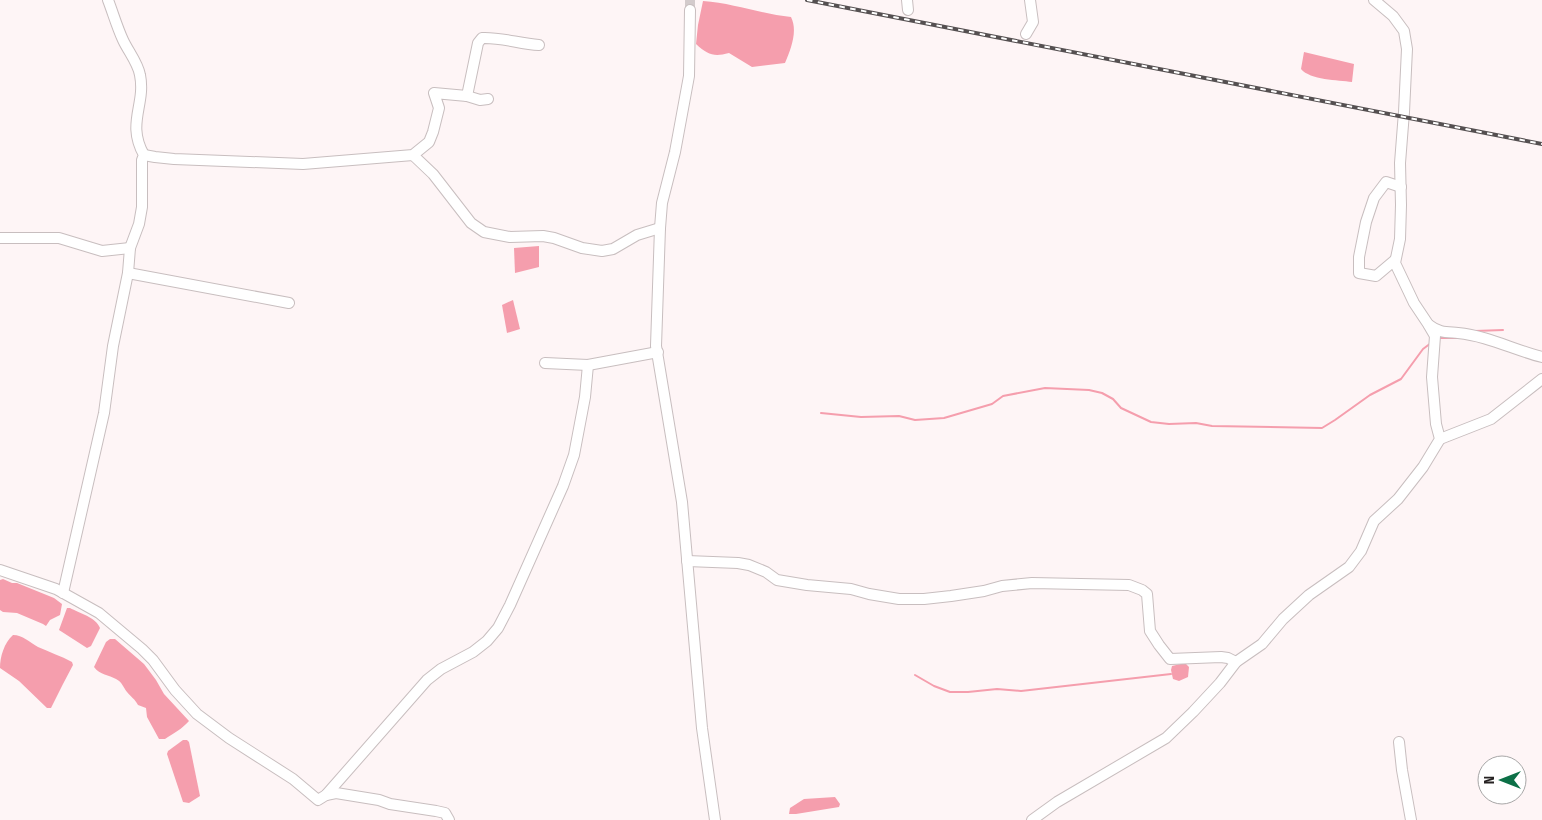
<svg xmlns="http://www.w3.org/2000/svg" width="1542" height="820" font-family="'Fira Sans Condensed',sans-serif">
<style>
.water{fill:#f59ead}
.lines{fill:none;stroke-linecap:round;stroke-linejoin:round}
.stream{stroke:#f59ead;stroke-width:2}
.minor-tunnel{stroke:#d3cbcc;stroke-width:10;stroke-dasharray:10 5;stroke-linecap:butt}
.minor-casing{stroke:#c8bebf;stroke-width:12}
.minor{stroke:#fff;stroke-width:10}
.rail-casing{stroke:#555051;stroke-width:4}
.rail{stroke:#fff;stroke-width:2;stroke-dasharray:5.5;stroke-linecap:butt}
</style>
<rect width="100%" height="100%" fill="#fef5f6"/>
<g class="water">
<path d="M703 1C733 3 761 14 791 17 798 31 791 49 785 63L752 67 729 53C714 57 708 55 696 44L698 25Z"/>
<path d="M1304 52 1354 64 1352 82C1338 80 1310 80 1301 69Z"/>
<polygon points="539,246 539,267 515,273 514,248"/>
<polygon points="513,300 520,329 507,333 502,305"/>
<polygon points="3,579 12,583 17,583 54,598 62,604 60,615 50,620 46,626 43,624 17,613 3,612 0,610 0,580"/>
<path d="M67 608H70C79 613 96 617 100 628L91 646 87 648 59 630Z"/>
<path d="M13 635C23 635 29 642 38 647 49 652 61 656 72 662L73 665 63 684 51 708H47L19 681 0 668C0 657 4 643 13 635Z"/>
<path d="M110 639H115L144 664 156 680 164 694 189 721C182 729 174 733 165 739H159L147 717 146 708 138 705C135 699 131 697 127 692 123 687 122 682 116 679 109 675 100 675 94 667L106 642Z"/>
<polygon points="1185,663 1189,667 1188,677 1179,681 1173,679 1171,670 1172,666"/>
<polygon points="183,740 187,740 189,742 200,796 189,803 183,802 167,754 168,751"/>
<polygon points="835,797 840,804 839,807 796,814 789,814 790,808 804,799"/>
</g>
<g class="lines">
<g class="stream">
<polyline points="1475,331 1503,330"/>
<polyline points="1439,338 1459,338"/>
<polyline points="821,413 861,417 899,416 915,420 944,418 992,404 1003,396 1045,388 1089,390 1102,393 1113,399 1121,408 1151,422 1169,424 1196,423 1212,426 1322,428 1335,420 1370,395 1401,379 1423,349 1431,343"/>
<polyline points="915,675 934,686 950,692 968,692 997,689 1021,691 1171,674"/>
</g>
<polyline class="minor-tunnel" points="690,0 690,10"/>
<g class="minor-casing">
<g id="minor">
<polyline points="907,0 908,10"/>
<polyline points="690,10 689,76 675,152 662,203 660,228 656,346 682,502 702,728 715,820"/>
<polyline points="1026,34 1033,22 1030,0"/>
<path d="M467 96 478 43 482 38C501 37 520 44 539 45"/>
<polyline points="144,155 155,157 174,159 303,164 413,155 429,142 433,132 439,108 434,93 467,96 480,100 488,99"/>
<polyline points="413,155 433,174 471,223 484,232 510,237 543,236 554,238 582,248 602,251 613,249 637,235 660,228"/>
<polyline points="0,238 59,238 102,251 130,248"/>
<polyline points="1395,260 1376,276 1359,273 1359,257 1366,222 1374,198 1386,182 1401,187"/>
<polyline points="128,273 289,303"/>
<path d="M1429 325C1439 333 1447 332 1458 333 1488 336 1514 350 1542 357"/>
<polyline points="545,363 588,365 658,352"/>
<polyline points="1440,439 1491,419 1542,379"/>
<polyline points="687,561 738,563 749,565 766,572 777,580 807,585 851,589 869,594 899,599 924,599 951,596 984,591 1002,586 1032,583 1129,585 1142,590 1147,594 1150,631 1159,645 1170,659 1221,657 1228,658 1236,662"/>
<polyline points="0,570 56,589 99,613 142,649 153,660 175,690 197,714 229,738 293,779 318,800 326,795 427,680 441,669 473,652 487,641 498,628 510,605 563,486 574,455 585,397 588,365"/>
<path d="M63 593 104 413 113 346 128 273 130 248 139 224 142 207V160L144 155C126 123 146 105 140 75 138 63 128 51 123 40 117 27 113 13 108 0"/>
<polyline points="1399,742 1402,770 1411,820"/>
<polyline points="326,795 336,793 379,800 390,804 436,811 445,813 449,820"/>
<polyline points="1032,820 1057,802 1166,738 1193,712 1220,683 1236,662 1262,644 1283,619 1309,595 1349,567 1361,551 1374,521 1398,499 1423,467 1440,439 1436,424 1432,377 1435,336 1428,324 1414,303 1395,263 1400,239 1401,205 1400,163 1404,112 1407,49 1404,31 1393,16 1374,0"/>
</g>
</g>
<use href="#minor" class="minor"/>
<g class="rail-casing">
<polyline id="rail" points="807,0 1542,144"/>
</g>
<use href="#rail" class="rail"/>
</g>
<g transform="translate(1502 780) rotate(270)"><circle r="24" fill="#ffffff" stroke="#a8a7a7"/>
<path d="M0-4L9 19L0 12L-9 19Z" fill="#0c7047"/>
<text y="-8" font-size="14" font-weight="bold" text-anchor="middle" fill="#262222">N</text>
</g>
</svg>
